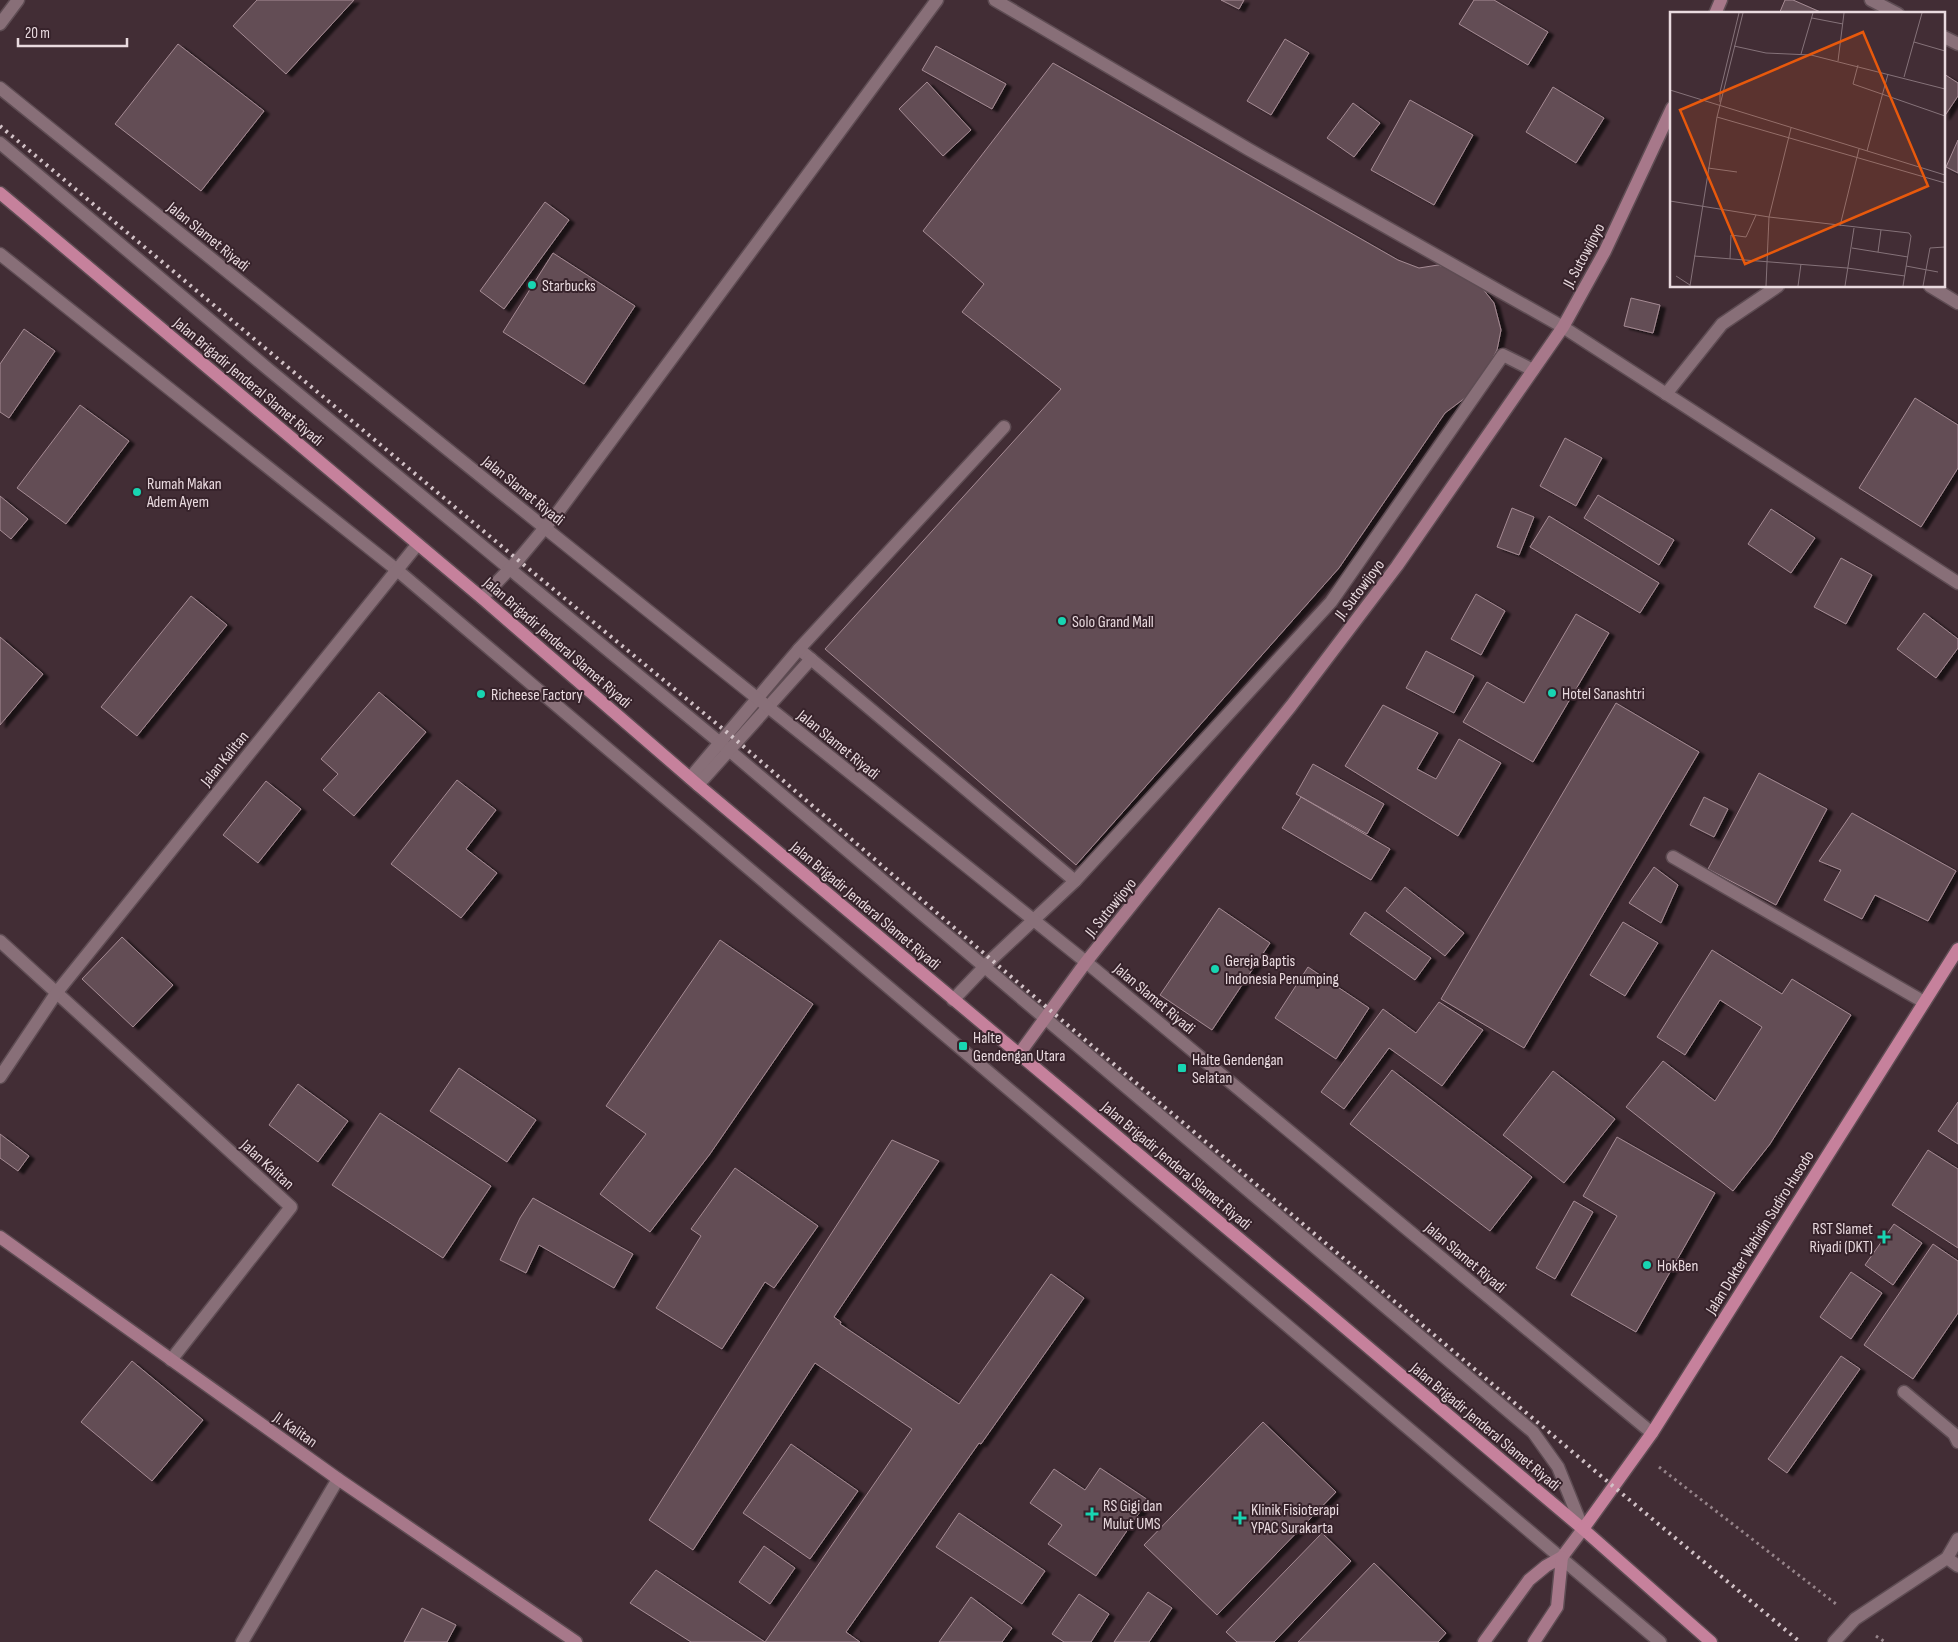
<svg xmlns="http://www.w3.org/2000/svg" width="1958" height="1642" font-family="'Sofia Sans Condensed',sans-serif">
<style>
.building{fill:#644d55;stroke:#a58b94;filter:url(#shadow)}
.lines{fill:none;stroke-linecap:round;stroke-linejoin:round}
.lane-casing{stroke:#5e4c53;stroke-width:15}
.street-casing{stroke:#5e4c53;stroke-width:15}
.secondary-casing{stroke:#5e4c53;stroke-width:15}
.primary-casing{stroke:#5e4c53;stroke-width:15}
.path{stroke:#96848a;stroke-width:3;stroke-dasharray:2.5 4;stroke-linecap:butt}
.lane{stroke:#886f78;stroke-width:12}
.street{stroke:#886f78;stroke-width:12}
.secondary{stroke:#a7788a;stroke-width:12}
.primary{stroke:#c6819c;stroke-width:12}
.rail{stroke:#d2c2c7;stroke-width:4;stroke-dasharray:2.5 5;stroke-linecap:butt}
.poi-dot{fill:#18d5b2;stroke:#37232b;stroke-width:2}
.labels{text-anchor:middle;stroke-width:4;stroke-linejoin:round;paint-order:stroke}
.street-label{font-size:16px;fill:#e9dadf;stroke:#37232b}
.poi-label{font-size:16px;fill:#e9dadf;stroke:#37232b;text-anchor:start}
.inset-road{fill:none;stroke:#857279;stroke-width:1}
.view{fill:#e8590c;fill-opacity:0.15;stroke:#e8590c;stroke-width:2.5}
.inset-edge{fill:none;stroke:#e9dadf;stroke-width:2.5}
</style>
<defs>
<filter id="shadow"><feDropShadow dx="5.5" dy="3" stdDeviation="1" flood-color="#0009"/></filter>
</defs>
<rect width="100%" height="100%" fill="#422d35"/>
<g class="building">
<polygon points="257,0 354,0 286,74 233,26"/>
<polygon points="1221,0 1244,0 1239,9"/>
<polygon points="1474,0 1494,0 1548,32 1528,65 1459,24"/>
<polygon points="1785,0 1793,0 1825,14 1779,14"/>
<polygon points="1285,39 1309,53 1271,115 1247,101"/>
<polygon points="178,44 264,111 201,191 115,124"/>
<polygon points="936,46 1006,84 992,109 922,70"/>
<polygon points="1053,63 1398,260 1419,268 1438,265 1460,272 1479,284 1494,303 1501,330 1497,350 1486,371 1465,398 1445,413 1339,568 1076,865 825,649 1061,389 962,312 984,284 923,231"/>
<polygon points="1944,74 1958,83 1958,96 1944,117"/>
<polygon points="927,82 971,130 943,156 899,109"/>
<polygon points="1553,87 1604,118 1576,163 1526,132"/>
<polygon points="1410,100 1473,135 1434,205 1371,170"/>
<polygon points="1353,103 1380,123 1354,157 1327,138"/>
<polygon points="1958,140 1958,173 1946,167"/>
<polygon points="545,202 569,220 504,309 480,291"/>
<polygon points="553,253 635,306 584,384 503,332"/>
<polygon points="1631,298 1660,305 1653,333 1624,326"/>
<polygon points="24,329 55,351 9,418 0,412 0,364"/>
<polygon points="1915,398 1958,425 1958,468 1921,527 1859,488"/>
<polygon points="80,405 129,441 66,524 17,488"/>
<polygon points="1565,438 1602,458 1576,506 1540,486"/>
<polygon points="1598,495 1674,540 1659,565 1584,518"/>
<polygon points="0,496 28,519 11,539 0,530"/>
<polygon points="1512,508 1534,517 1519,555 1497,547"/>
<polygon points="1771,509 1815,538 1791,573 1748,544"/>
<polygon points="1549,516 1659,583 1640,613 1530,547"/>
<polygon points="1841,558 1872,575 1846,624 1814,607"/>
<polygon points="1476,594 1505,611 1481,655 1451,639"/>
<polygon points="191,596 227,625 137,736 101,707"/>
<polygon points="1924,613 1958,639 1958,648 1936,678 1897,649"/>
<polygon points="1576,614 1609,633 1533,762 1463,722 1487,682 1524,703"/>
<polygon points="0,637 43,674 0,725"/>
<polygon points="1426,651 1474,676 1454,713 1406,688"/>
<polygon points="379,692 426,732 354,816 323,790 338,774 321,759"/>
<polygon points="1616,703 1699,752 1524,1048 1441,999"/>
<polygon points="1383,705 1438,733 1417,769 1436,779 1459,739 1501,763 1458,836 1345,766"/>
<polygon points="1313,764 1384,804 1367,834 1296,794"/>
<polygon points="1759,773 1827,809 1776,905 1708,869"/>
<polygon points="457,780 496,810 466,849 497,873 461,918 391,864"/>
<polygon points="266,781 301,809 258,863 223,835"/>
<polygon points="1301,797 1390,849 1371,880 1282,828"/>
<polygon points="1704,797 1728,809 1714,837 1690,825"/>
<polygon points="1852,813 1956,871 1928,921 1875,895 1862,919 1824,900 1841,870 1819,861"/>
<polygon points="1654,867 1678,885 1661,923 1629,903"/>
<polygon points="1405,887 1464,933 1445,956 1386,911"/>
<polygon points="1219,908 1270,943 1212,1030 1160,995"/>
<polygon points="1365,912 1431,958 1415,980 1350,934"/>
<polygon points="1623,922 1658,943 1625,996 1590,975"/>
<polygon points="122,937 173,985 133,1027 82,979"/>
<polygon points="720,940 813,1004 710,1154 650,1232 600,1194 646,1134 606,1106"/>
<polygon points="1712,950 1782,994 1792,979 1851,1015 1770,1144 1733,1191 1626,1107 1663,1061 1715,1101 1762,1027 1720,1000 1685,1055 1657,1037"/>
<polygon points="1308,967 1369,1008 1336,1059 1275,1018"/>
<polygon points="1439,1002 1483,1030 1442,1086 1389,1048 1344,1109 1321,1092 1383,1009 1416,1033"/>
<polygon points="459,1068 536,1120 507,1162 430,1111"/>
<polygon points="1392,1070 1532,1177 1490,1231 1350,1124"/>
<polygon points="1553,1071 1615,1119 1564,1183 1503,1135"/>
<polygon points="298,1084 348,1121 318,1162 269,1125"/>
<polygon points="1958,1102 1958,1144 1938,1131"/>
<polygon points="380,1113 491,1186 443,1258 332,1185"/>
<polygon points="0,1134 29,1156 18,1171 0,1158"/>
<polygon points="1617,1137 1715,1193 1636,1332 1571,1295 1617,1216 1583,1196"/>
<polygon points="892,1140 939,1161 834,1317 841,1322 840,1324 959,1404 1051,1274 1084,1298 981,1444 979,1443 846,1632 860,1642 765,1642 912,1429 815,1363 693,1550 649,1520 792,1294"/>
<polygon points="1928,1150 1958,1169 1958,1248 1892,1205"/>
<polygon points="735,1168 818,1226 774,1288 765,1282 722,1349 656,1308 701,1236 691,1229"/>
<polygon points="533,1198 633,1254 614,1288 539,1245 526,1273 500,1260 520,1218"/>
<polygon points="1574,1201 1593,1212 1555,1279 1536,1268"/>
<polygon points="1894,1224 1922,1243 1893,1285 1865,1265"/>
<polygon points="1933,1244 1958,1261 1958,1313 1913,1379 1864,1345"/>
<polygon points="1851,1272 1882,1293 1851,1339 1820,1317"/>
<polygon points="1841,1356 1860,1369 1787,1473 1768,1459"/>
<polygon points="132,1361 203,1420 152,1481 81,1422"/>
<polygon points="1263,1422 1336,1492 1217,1615 1144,1545"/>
<polygon points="791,1444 858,1491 810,1559 743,1513"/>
<polygon points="1100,1468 1148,1500 1096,1576 1048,1544 1062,1525 1030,1503 1054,1469 1085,1490"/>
<polygon points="959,1513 1045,1571 1022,1604 936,1547"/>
<polygon points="1322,1533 1351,1561 1274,1642 1237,1642 1226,1632"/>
<polygon points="764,1546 795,1568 770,1604 739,1582"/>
<polygon points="1374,1563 1446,1633 1438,1642 1298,1642"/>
<polygon points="656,1570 765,1642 691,1642 630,1603"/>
<polygon points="1148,1592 1172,1608 1149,1642 1114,1642"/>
<polygon points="1079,1594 1109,1614 1091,1642 1064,1642 1052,1634"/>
<polygon points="971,1597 1012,1628 1002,1642 939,1642"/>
<polygon points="422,1608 456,1625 447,1642 404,1642"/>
</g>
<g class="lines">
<g class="lane-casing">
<g id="lane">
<polyline points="0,24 18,0"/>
<polyline points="0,143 268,369 730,751 1533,1432 1558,1467 1583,1529"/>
<polyline points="0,254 397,570 1660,1642"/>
<polyline points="799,649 1075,881"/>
<polyline points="690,778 799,649 1004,427"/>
<polyline points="698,785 811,659"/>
<polyline points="953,1000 992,959 1075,881 1331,602 1503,355 1533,370"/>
<polyline points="1904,1392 1954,1434 1958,1442"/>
<polyline points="1947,1558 1958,1566"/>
<polyline points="1834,1642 1855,1619 1947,1558 1958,1539"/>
</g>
</g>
<g class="street-casing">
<g id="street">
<polyline points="995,0 1248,149 1563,327 1958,583"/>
<polyline points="1871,0 1898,14"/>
<polyline points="1944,37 1958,44"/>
<polyline points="0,88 545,528 1086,962 1652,1433"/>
<polyline points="1930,286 1958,303"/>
<polyline points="1666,394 1722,324 1778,286"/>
<polyline points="482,598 518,560 558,512 937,0"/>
<polyline points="1673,857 1924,1002"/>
<polyline points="0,941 291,1207 171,1360"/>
<polyline points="0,1077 57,992 417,545"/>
<polyline points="242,1642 338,1479"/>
</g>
</g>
<g class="secondary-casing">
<g id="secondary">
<polyline points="1715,14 1721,0"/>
<polyline points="1019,1054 1086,962 1291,706 1397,566 1563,327 1605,251 1672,108"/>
<polyline points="0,1237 338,1479 576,1642"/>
<polyline points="1484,1642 1529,1580 1546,1566 1562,1557 1583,1529"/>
<polyline points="1534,1642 1557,1607 1562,1557"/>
</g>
</g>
<g class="primary-casing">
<g id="primary">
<polyline points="0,193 482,598 698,785 1310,1298 1583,1529 1711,1642"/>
<polyline points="1583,1529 1652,1433 1958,949"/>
</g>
</g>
<g class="path">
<polyline points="1659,1467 1836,1604"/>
<polyline points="1876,1636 1885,1642"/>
</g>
<use href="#lane" class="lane"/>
<use href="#street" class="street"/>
<use href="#secondary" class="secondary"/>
<use href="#primary" class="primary"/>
<polyline class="rail" points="0,126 518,560 729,734 1051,1011 1614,1487 1800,1642"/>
</g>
<g class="poi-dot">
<circle cx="532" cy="285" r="5"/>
<circle cx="137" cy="492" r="5"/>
<circle cx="1062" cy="621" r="5"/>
<circle cx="1552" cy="693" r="5"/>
<circle cx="481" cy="694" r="5"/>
<circle cx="1215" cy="969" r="5"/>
<rect x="958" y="1041" width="10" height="10" rx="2.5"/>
<rect x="1177" y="1063" width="10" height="10" rx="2.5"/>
<path d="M1881.5 1229.5h5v5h5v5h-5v5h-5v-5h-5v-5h5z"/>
<circle cx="1647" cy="1265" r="5"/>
<path d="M1089.5 1506.5h5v5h5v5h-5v5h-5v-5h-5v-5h5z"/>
<path d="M1237.5 1510.5h5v5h5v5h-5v5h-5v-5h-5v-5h5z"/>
</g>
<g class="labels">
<g class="street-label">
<text transform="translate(209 236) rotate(39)" y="6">Jalan Slamet Riyadi</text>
<text transform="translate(1583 255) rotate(-62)" y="6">Jl. Sutowijoyo</text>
<text transform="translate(249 381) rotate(40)" y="6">Jalan Brigadir Jenderal Slamet Riyadi</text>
<text transform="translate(524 490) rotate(39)" y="6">Jalan Slamet Riyadi</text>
<text transform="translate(1359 589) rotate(-53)" y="6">Jl. Sutowijoyo</text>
<text transform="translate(558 642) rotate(41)" y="6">Jalan Brigadir Jenderal Slamet Riyadi</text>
<text transform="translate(839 744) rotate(39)" y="6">Jalan Slamet Riyadi</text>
<text transform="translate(224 758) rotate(-51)" y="6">Jalan Kalitan</text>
<text transform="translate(866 905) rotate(40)" y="6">Jalan Brigadir Jenderal Slamet Riyadi</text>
<text transform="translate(1110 907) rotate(-51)" y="6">Jl. Sutowijoyo</text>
<text transform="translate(1155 998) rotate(40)" y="6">Jalan Slamet Riyadi</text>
<text transform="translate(268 1164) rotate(42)" y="6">Jalan Kalitan</text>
<text transform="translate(1177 1165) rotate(40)" y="6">Jalan Brigadir Jenderal Slamet Riyadi</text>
<text transform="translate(1759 1232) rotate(-58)" y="6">Jalan Dokter Wahidin Sudiro Husodo</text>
<text transform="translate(1466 1257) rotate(40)" y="6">Jalan Slamet Riyadi</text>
<text transform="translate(1486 1426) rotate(40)" y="6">Jalan Brigadir Jenderal Slamet Riyadi</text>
<text transform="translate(296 1429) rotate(35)" y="6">Jl. Kalitan</text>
</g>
<g class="poi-label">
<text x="542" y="291">Starbucks</text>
<text x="147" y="489">Rumah Makan<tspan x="147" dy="18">Adem Ayem</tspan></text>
<text x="1072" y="627">Solo Grand Mall</text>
<text x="1562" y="699">Hotel Sanashtri</text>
<text x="491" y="700">Richeese Factory</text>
<text x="1225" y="966">Gereja Baptis<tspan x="1225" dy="18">Indonesia Penumping</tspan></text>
<text x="973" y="1043">Halte<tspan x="973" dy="18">Gendengan Utara</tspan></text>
<text x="1192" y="1065">Halte Gendengan<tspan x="1192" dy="18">Selatan</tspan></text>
<text x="1873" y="1234" text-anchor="end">RST Slamet<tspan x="1873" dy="18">Riyadi (DKT)</tspan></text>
<text x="1657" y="1271">HokBen</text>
<text x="1103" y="1511">RS Gigi dan<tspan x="1103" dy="18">Mulut UMS</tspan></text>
<text x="1251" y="1515">Klinik Fisioterapi<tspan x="1251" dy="18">YPAC Surakarta</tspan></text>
</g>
</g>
<g transform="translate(1670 12)">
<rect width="275" height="275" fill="#422d35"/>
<path class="inset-road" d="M142 6 173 12M244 30 275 39M64 34 96 41 141 43 275 77M131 42 143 1M168 49 174 1M188 53 183 72 275 104M234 65 252 1M0 78 275 163M50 90V80L69 1M47 105 275 171M197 139 218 62M38 156 67 160M0 189 99 205 239 221 241 224 233 274M170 214 189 137M182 236 238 245M208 240 211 218M24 244 177 256 235 264M60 247 61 223 76 225 86 203M236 254 268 260M6 264 20 273M20 274 47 105 73 1M96 274 99 205 121 116M128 274 131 252M175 274 184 216M253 274 260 236 275 235"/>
<path class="view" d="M193 20 258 174 75 252 10 98Z"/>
<rect width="275" height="275" class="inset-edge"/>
</g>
<path d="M18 38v8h109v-8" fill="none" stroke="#e9dadf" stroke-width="2.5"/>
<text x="25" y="38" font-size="15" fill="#e9dadf" stroke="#37232b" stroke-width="4" paint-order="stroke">20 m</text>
</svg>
